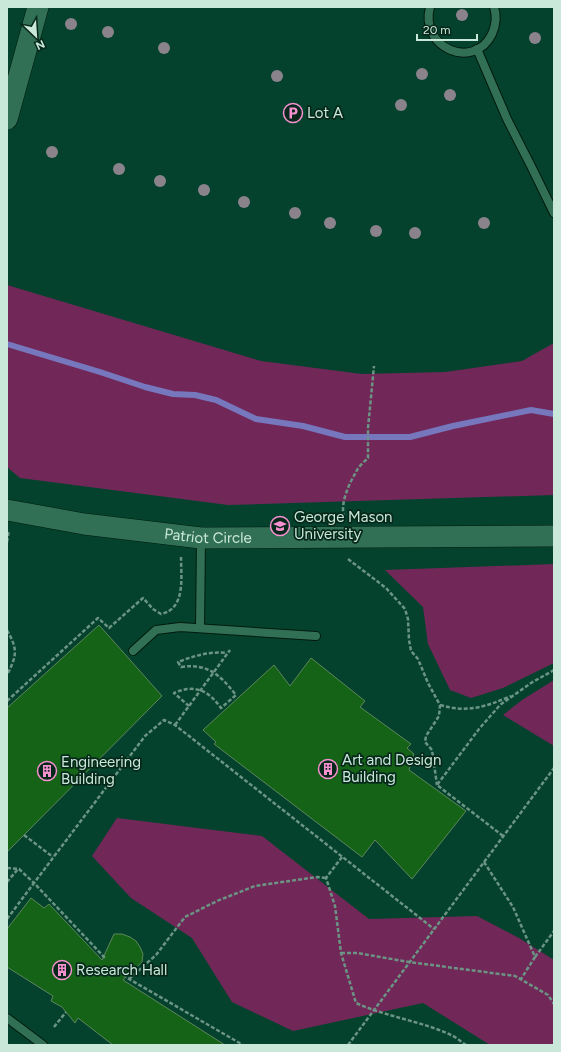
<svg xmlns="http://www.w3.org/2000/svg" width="561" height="1052" font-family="Figtree,sans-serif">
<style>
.built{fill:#04422d}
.green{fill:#712858}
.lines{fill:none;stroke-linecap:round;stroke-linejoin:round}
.stream{stroke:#7677bd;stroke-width:6}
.building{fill:#146317;stroke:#5e865c}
.service-casing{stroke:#001a0e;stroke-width:10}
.tertiary-casing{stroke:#001a0e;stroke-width:22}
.path{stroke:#6c9484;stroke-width:2.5;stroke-dasharray:4 2;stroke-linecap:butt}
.service{stroke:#327056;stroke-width:8}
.tertiary{stroke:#327056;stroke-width:21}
.tree{fill:#8a838c}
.labels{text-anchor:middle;stroke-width:3.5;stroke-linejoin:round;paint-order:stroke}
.poi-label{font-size:15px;fill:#cae8d9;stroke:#06281b;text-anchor:start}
.street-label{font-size:15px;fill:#cae8d9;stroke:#06281b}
</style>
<rect width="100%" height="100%" fill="#003522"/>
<rect class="built" x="7" y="7" width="547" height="1038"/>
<g class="green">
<polygon points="7,285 261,361 362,374 445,372 522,361 554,343 554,495 228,505 20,478 7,467"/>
<polygon points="554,564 554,663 503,688 471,698 450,690 428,644 423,607 385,570"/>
<polygon points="554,680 554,746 503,715 522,700"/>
<polygon points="117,818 262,836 369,919 477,916 519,938 554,960 554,1045 490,1045 423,1003 293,1031 232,1002 192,938 131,898 92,856"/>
</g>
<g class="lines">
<polyline class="stream" points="7,344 100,372 145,387 173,394 195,395 216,400 256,419 303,426 345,437 410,437 453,426 531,410 554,414"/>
</g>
<g class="building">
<polygon points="99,625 162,696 7,852 7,708"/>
<polygon points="311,658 365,701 360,707 411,744 407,748 414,754 409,770 466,811 412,879 375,840 362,857 214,744 216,742 203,730 274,665 290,686"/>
<polygon points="31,898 44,908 49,904 102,960 114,934 122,934 130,937 136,941 140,947 143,954 142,962 123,980 225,1045 113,1045 78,1018 75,1023 62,1007 51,1001 53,996 7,967 7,929"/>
</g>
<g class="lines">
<g class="service-casing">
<g id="service">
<path d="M430 7C419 48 474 71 492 34 496 25 497 16 494 7"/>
<polyline points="477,49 507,119 531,166 554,213"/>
<polyline points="200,628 201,539"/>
<polyline points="133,651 156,630 180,627 316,636"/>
<polyline points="7,1018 43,1045"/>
</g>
</g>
<g class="tertiary-casing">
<g id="tertiary">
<polyline points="7,119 38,7"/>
<path id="s1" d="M7 510 84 524 201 538 554 536"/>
</g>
</g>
<g class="path">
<path d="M344 517C340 503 349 484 356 472 358 467 364 462 368 458V428L374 366"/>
<polyline points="7,542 9,530"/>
<polyline points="348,559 386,588 405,609 408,619 409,640 411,651 418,659 428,683 440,705 439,716 426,736 425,742 432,750 437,785"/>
<path d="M7 630C18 650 17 655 7 675"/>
<path d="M7 701 98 618 109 628 143 598 153 609 161 614C186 609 181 577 181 557"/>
<path d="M440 705C468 713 485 707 511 696"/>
<path d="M189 706 174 693C195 684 208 690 221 708L236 695C220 675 208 663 181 667L178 662C194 656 209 651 227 653"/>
<polyline points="175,725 230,650"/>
<polyline points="24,835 53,857"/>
<polyline points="503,836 437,785 479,729 500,705 531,683 554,670"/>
<path d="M342 857 326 878 335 906 341 953 356 1003C387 1017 421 1021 451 1035 456 1037 461 1042 466 1045"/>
<polyline points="484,862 513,907 535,957 521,979"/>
<polyline points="7,868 19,869 34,883 145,736 164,720 175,725 434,929"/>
<polyline points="7,882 18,869"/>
<polyline points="7,919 34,883 105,958"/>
<polyline points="341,953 357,953 409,962 515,976 548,995 554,1004"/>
<polyline points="535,957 554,931"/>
<polyline points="114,967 129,979 243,1045"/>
<polyline points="129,979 156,955 185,917 217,901 255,886 317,877 326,878"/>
<polyline points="54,1027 66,1012"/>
<polyline points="348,1045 554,768"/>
</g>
<use href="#service" class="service"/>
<use href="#tertiary" class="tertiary"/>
</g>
<g class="tree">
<circle cx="462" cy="15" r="6"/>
<circle cx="71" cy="24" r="6"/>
<circle cx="108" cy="32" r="6"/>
<circle cx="535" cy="38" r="6"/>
<circle cx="164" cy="48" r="6"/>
<circle cx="422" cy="74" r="6"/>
<circle cx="277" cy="76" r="6"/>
<circle cx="450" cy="95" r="6"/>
<circle cx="401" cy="105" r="6"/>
<circle cx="52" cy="152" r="6"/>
<circle cx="119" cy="169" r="6"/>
<circle cx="160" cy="181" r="6"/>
<circle cx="204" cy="190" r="6"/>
<circle cx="244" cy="202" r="6"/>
<circle cx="295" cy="213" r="6"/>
<circle cx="330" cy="223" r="6"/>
<circle cx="484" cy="223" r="6"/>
<circle cx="376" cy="231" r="6"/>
<circle cx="415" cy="233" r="6"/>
</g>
<defs>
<g id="parking-ring" transform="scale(1)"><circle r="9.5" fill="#06281b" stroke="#f690cf" stroke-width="1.5"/><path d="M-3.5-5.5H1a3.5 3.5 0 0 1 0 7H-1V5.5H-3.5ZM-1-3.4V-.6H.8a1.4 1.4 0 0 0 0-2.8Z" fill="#f690cf"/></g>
<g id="university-ring" transform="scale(1)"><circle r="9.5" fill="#06281b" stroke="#f690cf" stroke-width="1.5"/><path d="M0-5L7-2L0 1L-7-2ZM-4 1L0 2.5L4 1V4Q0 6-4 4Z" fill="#f690cf"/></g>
<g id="building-ring" transform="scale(1)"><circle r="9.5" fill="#06281b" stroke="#f690cf" stroke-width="1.5"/><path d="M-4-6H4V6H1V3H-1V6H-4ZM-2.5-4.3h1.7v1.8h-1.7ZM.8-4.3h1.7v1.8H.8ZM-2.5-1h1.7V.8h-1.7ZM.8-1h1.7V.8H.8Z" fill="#f690cf"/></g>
</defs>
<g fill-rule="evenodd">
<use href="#parking-ring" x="293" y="113"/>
<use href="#university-ring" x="280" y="526"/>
<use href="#building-ring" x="328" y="769"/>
<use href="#building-ring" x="47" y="771"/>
<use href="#building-ring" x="62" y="970"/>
</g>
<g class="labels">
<g class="poi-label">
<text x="307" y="118">Lot A</text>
<text x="294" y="522">George Mason<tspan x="294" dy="17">University</tspan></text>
<text x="342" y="765">Art and Design<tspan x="342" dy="17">Building</tspan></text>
<text x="61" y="767">Engineering<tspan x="61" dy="17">Building</tspan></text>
<text x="76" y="975">Research Hall</text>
</g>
<g class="street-label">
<text dy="5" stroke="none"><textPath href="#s1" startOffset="203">Patriot Circle</textPath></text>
</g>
</g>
<rect width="561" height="1052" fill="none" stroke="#cae8d9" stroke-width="16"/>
<g transform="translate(36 36) rotate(155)" stroke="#06281b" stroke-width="3" paint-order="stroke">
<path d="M0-3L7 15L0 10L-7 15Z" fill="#cae8d9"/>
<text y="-6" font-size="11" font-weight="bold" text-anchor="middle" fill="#cae8d9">N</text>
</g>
<path d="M417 34v6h60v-6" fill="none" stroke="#cae8d9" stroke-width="2"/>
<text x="423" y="34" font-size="12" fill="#cae8d9" stroke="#06281b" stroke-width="3" paint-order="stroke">20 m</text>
</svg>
